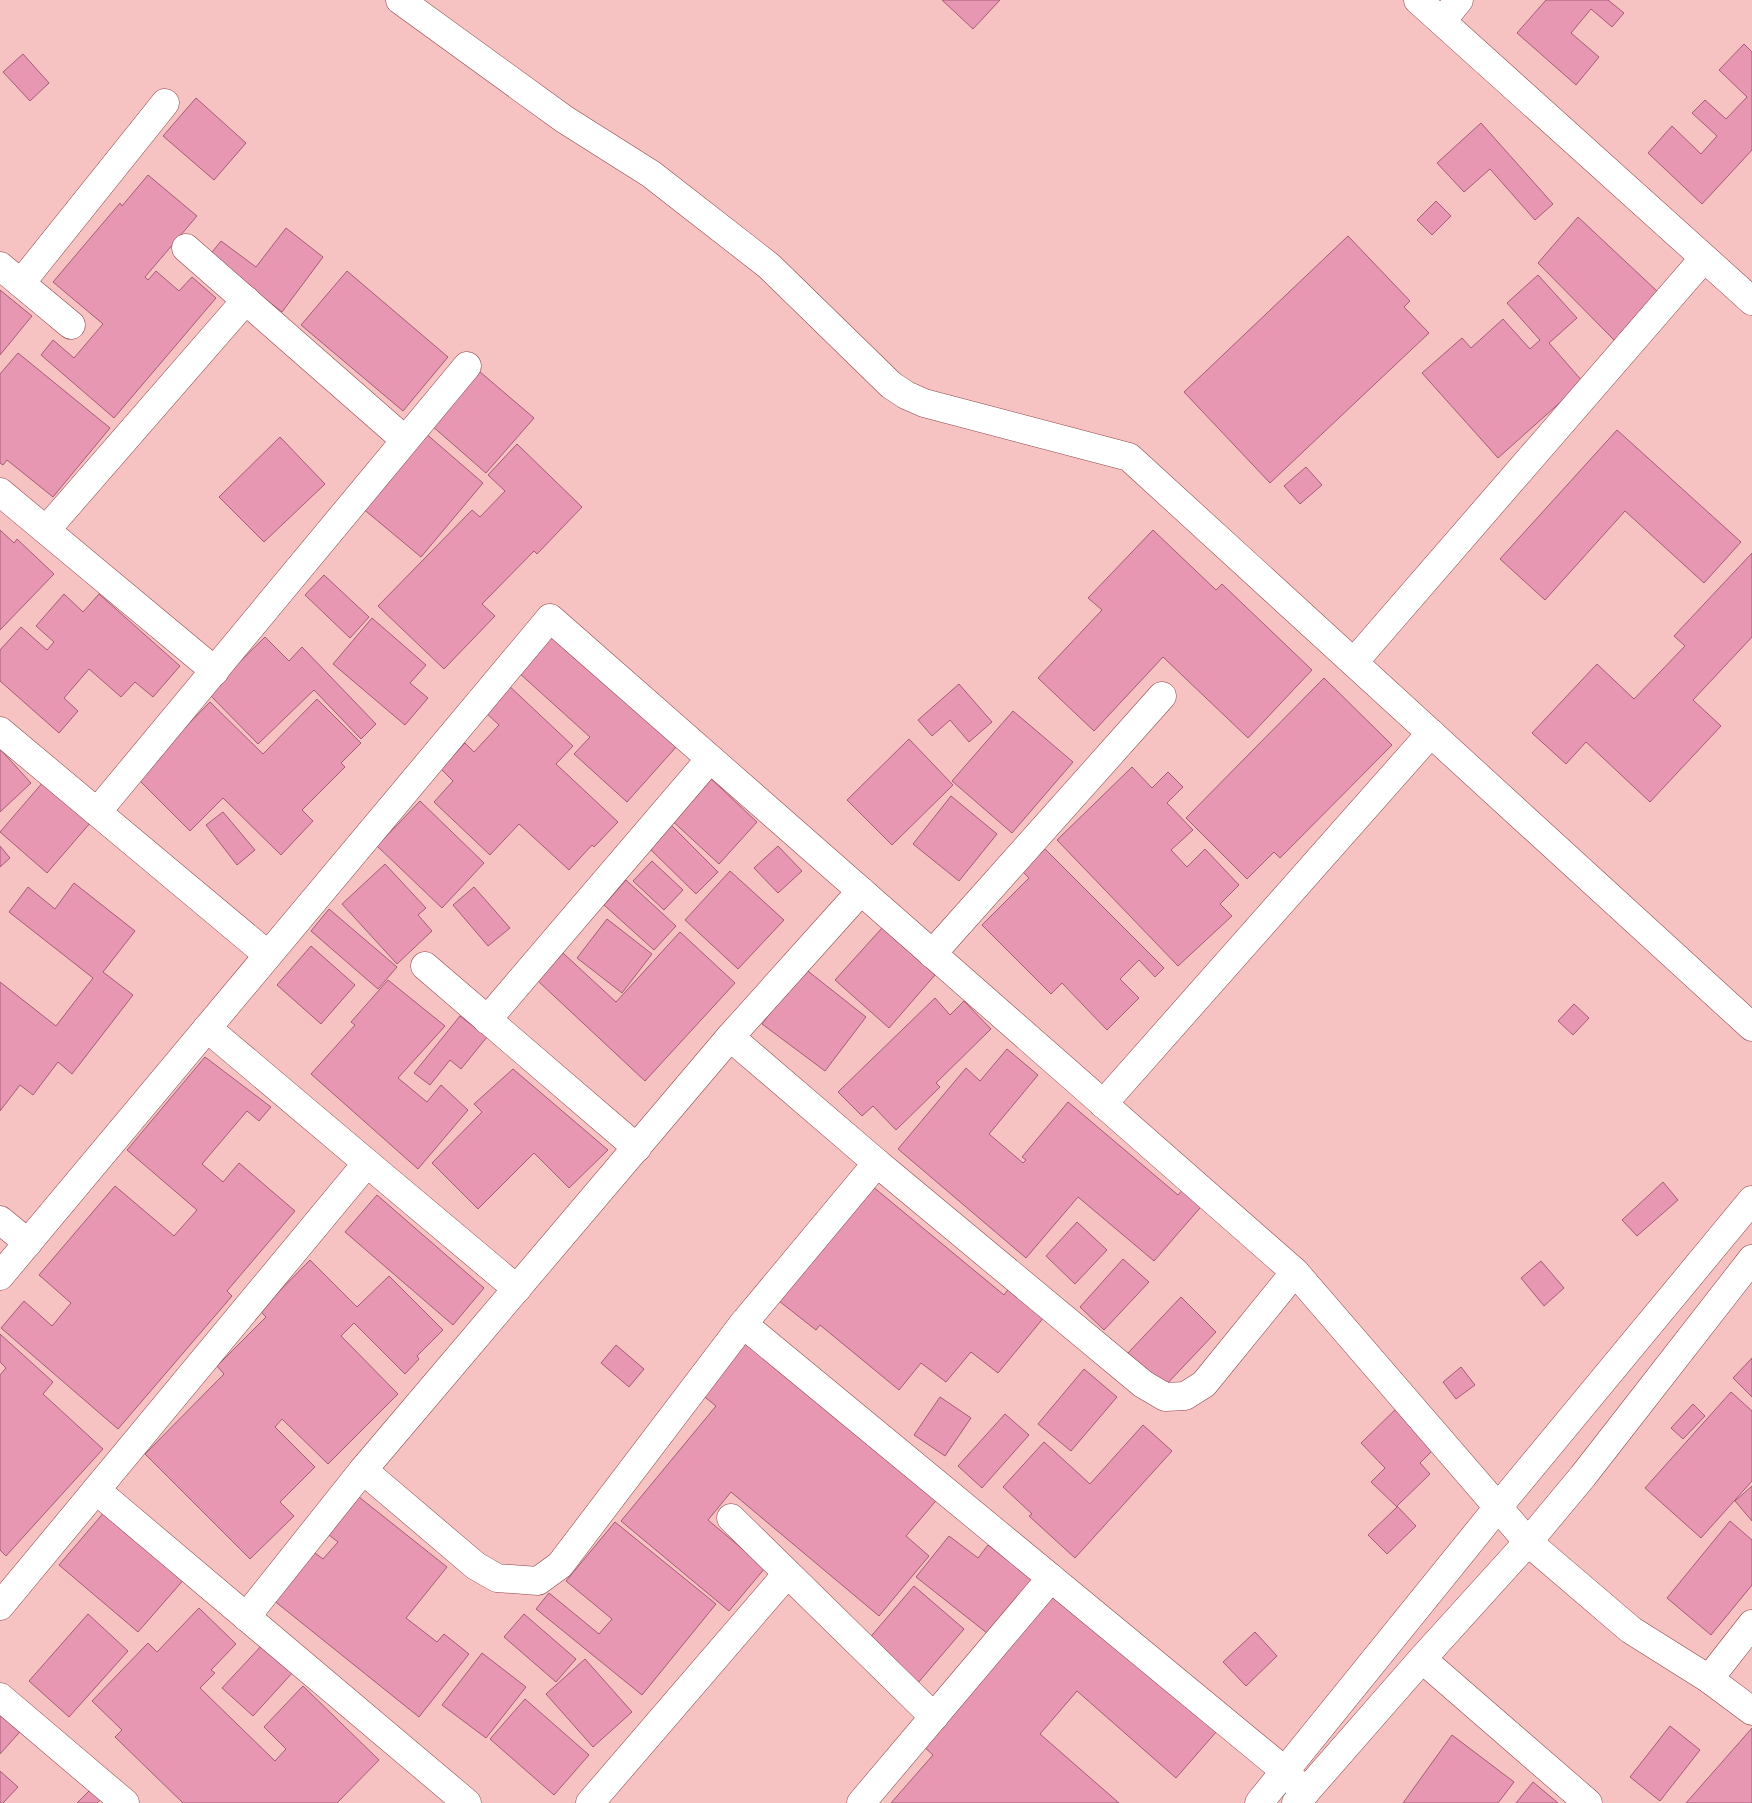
<svg xmlns="http://www.w3.org/2000/svg" width="1752" height="1803" font-family="'Sofia Sans Condensed',sans-serif">
<style>
.building{fill:#e797b2;stroke:#a55c76}
.lines{fill:none;stroke-linecap:round;stroke-linejoin:round}
.minor-casing{stroke:#8f4549;stroke-width:29}
.tertiary-casing{stroke:#8f4549;stroke-width:29}
.minor{stroke:#fff;stroke-width:28}
.tertiary{stroke:#fff;stroke-width:28}
</style>
<rect width="100%" height="100%" fill="#f6c2c2"/>
<g class="building">
<polygon points="942,0 1000,0 973,29"/>
<polygon points="1546,0 1608,0 1624,13 1612,27 1591,9 1571,33 1599,57 1576,85 1517,33"/>
<polygon points="1744,44 1752,52 1752,150 1702,204 1648,153 1672,126 1701,154 1717,136 1692,113 1705,100 1726,119 1747,97 1719,70"/>
<polygon points="23,54 49,83 30,101 3,72"/>
<polygon points="196,98 246,143 214,180 163,136"/>
<polygon points="1481,123 1553,204 1535,220 1490,169 1464,192 1437,163"/>
<polygon points="148,175 197,216 145,277 148,280 156,271 179,291 192,277 216,298 114,418 41,355 53,340 74,358 103,324 53,282 120,203 122,206"/>
<polygon points="1436,201 1451,216 1432,235 1417,220"/>
<polygon points="1578,217 1658,292 1615,341 1538,263"/>
<polygon points="286,228 323,257 282,312 209,256 221,241 256,267"/>
<polygon points="1348,236 1410,301 1404,307 1429,333 1270,483 1184,392"/>
<polygon points="347,271 448,357 403,411 301,325"/>
<polygon points="1538,275 1577,318 1549,343 1583,382 1498,458 1422,373 1462,338 1471,348 1503,319 1530,349 1540,340 1507,303"/>
<polygon points="0,290 32,316 0,355"/>
<polygon points="18,353 110,428 53,497 7,460 3,465 0,463 0,374"/>
<polygon points="479,371 534,418 486,473 431,425"/>
<polygon points="1617,430 1741,542 1704,583 1625,511 1545,600 1500,559"/>
<polygon points="424,432 483,483 421,557 361,507"/>
<polygon points="280,437 325,484 264,542 219,497"/>
<polygon points="517,444 582,507 537,554 534,551 482,604 495,616 444,669 378,606 472,510 480,517 505,491 488,475"/>
<polygon points="1306,467 1322,485 1300,504 1284,486"/>
<polygon points="0,530 14,543 17,539 54,574 0,630"/>
<polygon points="1153,530 1216,590 1222,584 1312,670 1248,738 1163,657 1094,731 1038,678 1102,610 1088,598"/>
<polygon points="1752,553 1752,637 1693,700 1721,726 1650,802 1586,742 1566,764 1532,733 1597,664 1634,699 1685,646 1674,636"/>
<polygon points="324,575 369,617 350,638 305,595"/>
<polygon points="64,594 83,612 99,594 180,666 153,697 135,682 121,697 89,669 64,698 78,711 59,733 0,681 0,650 21,627 47,650 54,642 36,626"/>
<polygon points="372,618 426,665 410,683 428,698 405,725 333,664"/>
<polygon points="553,633 677,746 627,802 574,754 590,737 518,672"/>
<polygon points="265,637 289,661 302,647 376,724 361,739 314,690 258,744 208,693"/>
<polygon points="1324,678 1392,745 1280,858 1274,852 1247,879 1186,818"/>
<polygon points="506,683 573,746 556,764 618,822 594,847 592,845 569,870 519,824 490,855 434,802 453,781 441,769 465,743 474,752 499,725 482,709"/>
<polygon points="959,684 992,722 969,742 950,720 932,736 918,720"/>
<polygon points="317,699 361,743 341,763 345,767 302,810 313,821 281,855 223,798 190,831 139,780 162,756 159,754 210,702 263,754"/>
<polygon points="1013,711 1073,762 1012,833 952,781"/>
<polygon points="909,739 953,785 892,845 847,800"/>
<polygon points="0,749 31,783 0,812"/>
<polygon points="1132,767 1152,788 1168,772 1183,787 1167,803 1193,830 1171,850 1187,867 1205,849 1239,885 1220,904 1232,916 1178,966 1057,840"/>
<polygon points="706,774 757,822 719,864 667,816"/>
<polygon points="44,781 91,822 47,873 0,832"/>
<polygon points="951,796 997,834 959,881 913,844"/>
<polygon points="420,801 484,863 442,908 377,846"/>
<polygon points="223,812 255,850 237,865 206,825"/>
<polygon points="669,823 718,872 696,894 646,845"/>
<polygon points="0,846 10,858 0,867"/>
<polygon points="778,846 802,871 778,893 754,868"/>
<polygon points="1045,849 1164,968 1155,977 1139,960 1120,979 1139,998 1107,1030 1062,983 1051,994 982,925 1029,878 1022,871"/>
<polygon points="652,861 683,890 664,910 633,881"/>
<polygon points="385,864 426,908 418,915 432,931 397,964 342,904"/>
<polygon points="730,871 784,920 738,969 685,920"/>
<polygon points="626,880 676,926 654,950 604,905"/>
<polygon points="74,883 135,931 103,972 133,995 72,1074 58,1062 33,1095 20,1085 0,1111 0,982 56,1026 93,978 9,912 28,887 55,909"/>
<polygon points="474,887 510,928 488,946 453,905"/>
<polygon points="329,909 397,967 378,989 311,931"/>
<polygon points="607,919 652,954 622,993 577,958"/>
<polygon points="882,928 935,975 889,1028 835,980"/>
<polygon points="680,932 735,983 645,1081 538,981 563,953 616,1002"/>
<polygon points="311,946 355,985 321,1024 277,985"/>
<polygon points="804,968 866,1017 825,1071 762,1024"/>
<polygon points="388,980 445,1026 398,1078 427,1102 441,1085 468,1110 418,1169 311,1074 355,1025 351,1022"/>
<polygon points="935,998 950,1015 964,1001 991,1029 936,1083 940,1087 896,1130 873,1106 862,1116 838,1092"/>
<polygon points="1574,1004 1589,1018 1573,1035 1558,1021"/>
<polygon points="460,1016 487,1037 461,1069 450,1060 430,1085 414,1073"/>
<polygon points="1007,1049 1038,1075 989,1134 1023,1163 1026,1160 1022,1157 1068,1102 1178,1195 1187,1185 1206,1201 1154,1261 1078,1197 1026,1258 898,1149 966,1068 980,1081"/>
<polygon points="205,1057 271,1107 259,1121 247,1111 202,1164 223,1182 239,1163 295,1211 227,1291 232,1296 118,1429 1,1328 24,1301 52,1326 71,1303 39,1275 115,1186 174,1236 197,1210 127,1150"/>
<polygon points="513,1069 608,1150 569,1188 534,1153 478,1209 432,1163 482,1112 474,1104"/>
<polygon points="1663,1182 1678,1200 1637,1236 1622,1220"/>
<polygon points="872,1186 1004,1295 1010,1287 1045,1316 998,1373 971,1352 946,1382 921,1363 899,1390 820,1325 816,1330 779,1301"/>
<polygon points="377,1195 484,1288 453,1325 345,1232"/>
<polygon points="1077,1222 1107,1250 1075,1284 1046,1256"/>
<polygon points="1123,1259 1149,1282 1104,1330 1080,1307"/>
<polygon points="310,1260 357,1307 389,1276 443,1330 417,1356 419,1359 405,1374 354,1323 341,1336 398,1394 328,1464 282,1419 275,1427 315,1467 280,1502 294,1516 250,1559 145,1454 224,1374 217,1366 266,1317 260,1311"/>
<polygon points="1541,1261 1564,1288 1544,1306 1521,1278"/>
<polygon points="1181,1297 1216,1332 1164,1387 1128,1353"/>
<polygon points="0,1334 53,1382 43,1394 103,1449 6,1556 0,1550 0,1375 6,1368 0,1362"/>
<polygon points="749,1336 940,1496 906,1536 929,1556 879,1616 731,1492 708,1520 765,1568 729,1611 621,1521 716,1406 701,1394"/>
<polygon points="616,1345 644,1369 629,1387 601,1363"/>
<polygon points="1752,1358 1752,1397 1733,1378"/>
<polygon points="1461,1367 1475,1385 1456,1399 1443,1382"/>
<polygon points="1084,1369 1117,1397 1071,1451 1038,1424"/>
<polygon points="1731,1392 1752,1411 1752,1481 1701,1538 1645,1488"/>
<polygon points="940,1397 971,1418 945,1456 914,1435"/>
<polygon points="1693,1404 1705,1416 1683,1439 1671,1428"/>
<polygon points="1399,1406 1438,1445 1420,1463 1430,1474 1397,1506 1416,1526 1387,1554 1368,1535 1397,1507 1371,1482 1385,1468 1361,1443"/>
<polygon points="1005,1414 1029,1435 982,1488 958,1466"/>
<polygon points="1143,1425 1172,1451 1075,1558 1029,1516 1032,1514 1003,1487 1044,1442 1090,1484"/>
<polygon points="1752,1486 1752,1521 1735,1501"/>
<polygon points="359,1497 447,1567 406,1618 437,1642 444,1634 469,1654 419,1717 272,1599 311,1550 323,1559 338,1542 329,1535"/>
<polygon points="106,1510 186,1577 138,1632 59,1565"/>
<polygon points="1730,1521 1752,1540 1752,1585 1711,1635 1667,1598"/>
<polygon points="615,1522 716,1604 642,1695 536,1609 549,1593 599,1634 612,1619 566,1581"/>
<polygon points="949,1536 978,1558 988,1545 1035,1582 992,1637 916,1577"/>
<polygon points="914,1586 964,1629 917,1684 867,1641"/>
<polygon points="1054,1589 1217,1731 1176,1778 1077,1691 1040,1734 1119,1803 891,1803 933,1755 921,1744"/>
<polygon points="199,1608 236,1644 211,1670 215,1673 200,1688 275,1761 286,1749 264,1727 303,1686 379,1760 337,1803 183,1803 115,1737 122,1730 92,1701 148,1643 157,1652"/>
<polygon points="88,1614 128,1651 69,1717 29,1681"/>
<polygon points="524,1614 576,1659 556,1682 504,1637"/>
<polygon points="1255,1632 1277,1656 1246,1686 1223,1662"/>
<polygon points="264,1643 294,1671 253,1716 222,1688"/>
<polygon points="482,1653 526,1687 486,1738 442,1705"/>
<polygon points="585,1659 632,1712 593,1747 546,1694"/>
<polygon points="0,1699 27,1724 0,1754"/>
<polygon points="525,1699 589,1755 554,1795 490,1739"/>
<polygon points="1670,1726 1700,1750 1660,1801 1630,1777"/>
<polygon points="1752,1728 1752,1803 1686,1803"/>
<polygon points="1452,1735 1514,1782 1498,1803 1403,1803"/>
<polygon points="0,1771 18,1787 3,1803 0,1803"/>
<polygon points="98,1782 108,1792 97,1803 77,1803"/>
<polygon points="1533,1782 1558,1803 1516,1803"/>
</g>
<g class="lines">
<g class="minor-casing">
<g id="minor">
<polyline points="400,0 564,119 651,174 769,266 891,385 906,395 924,403 1129,457 1752,1027"/>
<polyline points="1418,0 1752,301"/>
<polyline points="1442,21 1459,0"/>
<polyline points="186,248 405,440"/>
<polyline points="0,266 71,325"/>
<polyline points="21,283 165,103"/>
<polyline points="0,492 215,671"/>
<polyline points="46,530 246,300"/>
<polyline points="1354,662 1704,258"/>
<polyline points="0,731 268,955"/>
<polyline points="97,812 467,366"/>
<polyline points="932,954 1162,696"/>
<polyline points="425,966 637,1148"/>
<polyline points="487,1020 710,759"/>
<polyline points="730,1037 861,891"/>
<polyline points="1103,1104 1431,733"/>
<polyline points="367,1163 517,1289"/>
<polyline points="877,1163 1143,1384 1165,1397 1185,1396 1204,1384 1295,1272"/>
<polyline points="0,1220 28,1243"/>
<polyline points="0,1276 550,618 1295,1272 1528,1542 1631,1630 1709,1679 1752,1624"/>
<polyline points="363,1470 730,1037 877,1163 743,1324"/>
<polyline points="96,1490 467,1803"/>
<polyline points="731,1518 934,1717"/>
<polyline points="0,1606 367,1163 207,1028"/>
<polyline points="246,1617 363,1470 476,1566 497,1578 538,1581 560,1565 743,1324 1285,1771 1305,1793"/>
<polyline points="1422,1659 1588,1803"/>
<polyline points="1709,1679 1752,1711"/>
<polyline points="0,1697 125,1803"/>
<polyline points="590,1803 787,1574"/>
<polyline points="861,1803 1051,1578"/>
</g>
</g>
<g class="tertiary-casing">
<g id="tertiary">
<polyline points="1259,1803 1499,1506 1752,1200"/>
<polyline points="1296,1803 1422,1659 1528,1542 1583,1476 1752,1259"/>
</g>
</g>
<use href="#minor" class="minor"/>
<use href="#tertiary" class="tertiary"/>
</g>
</svg>
